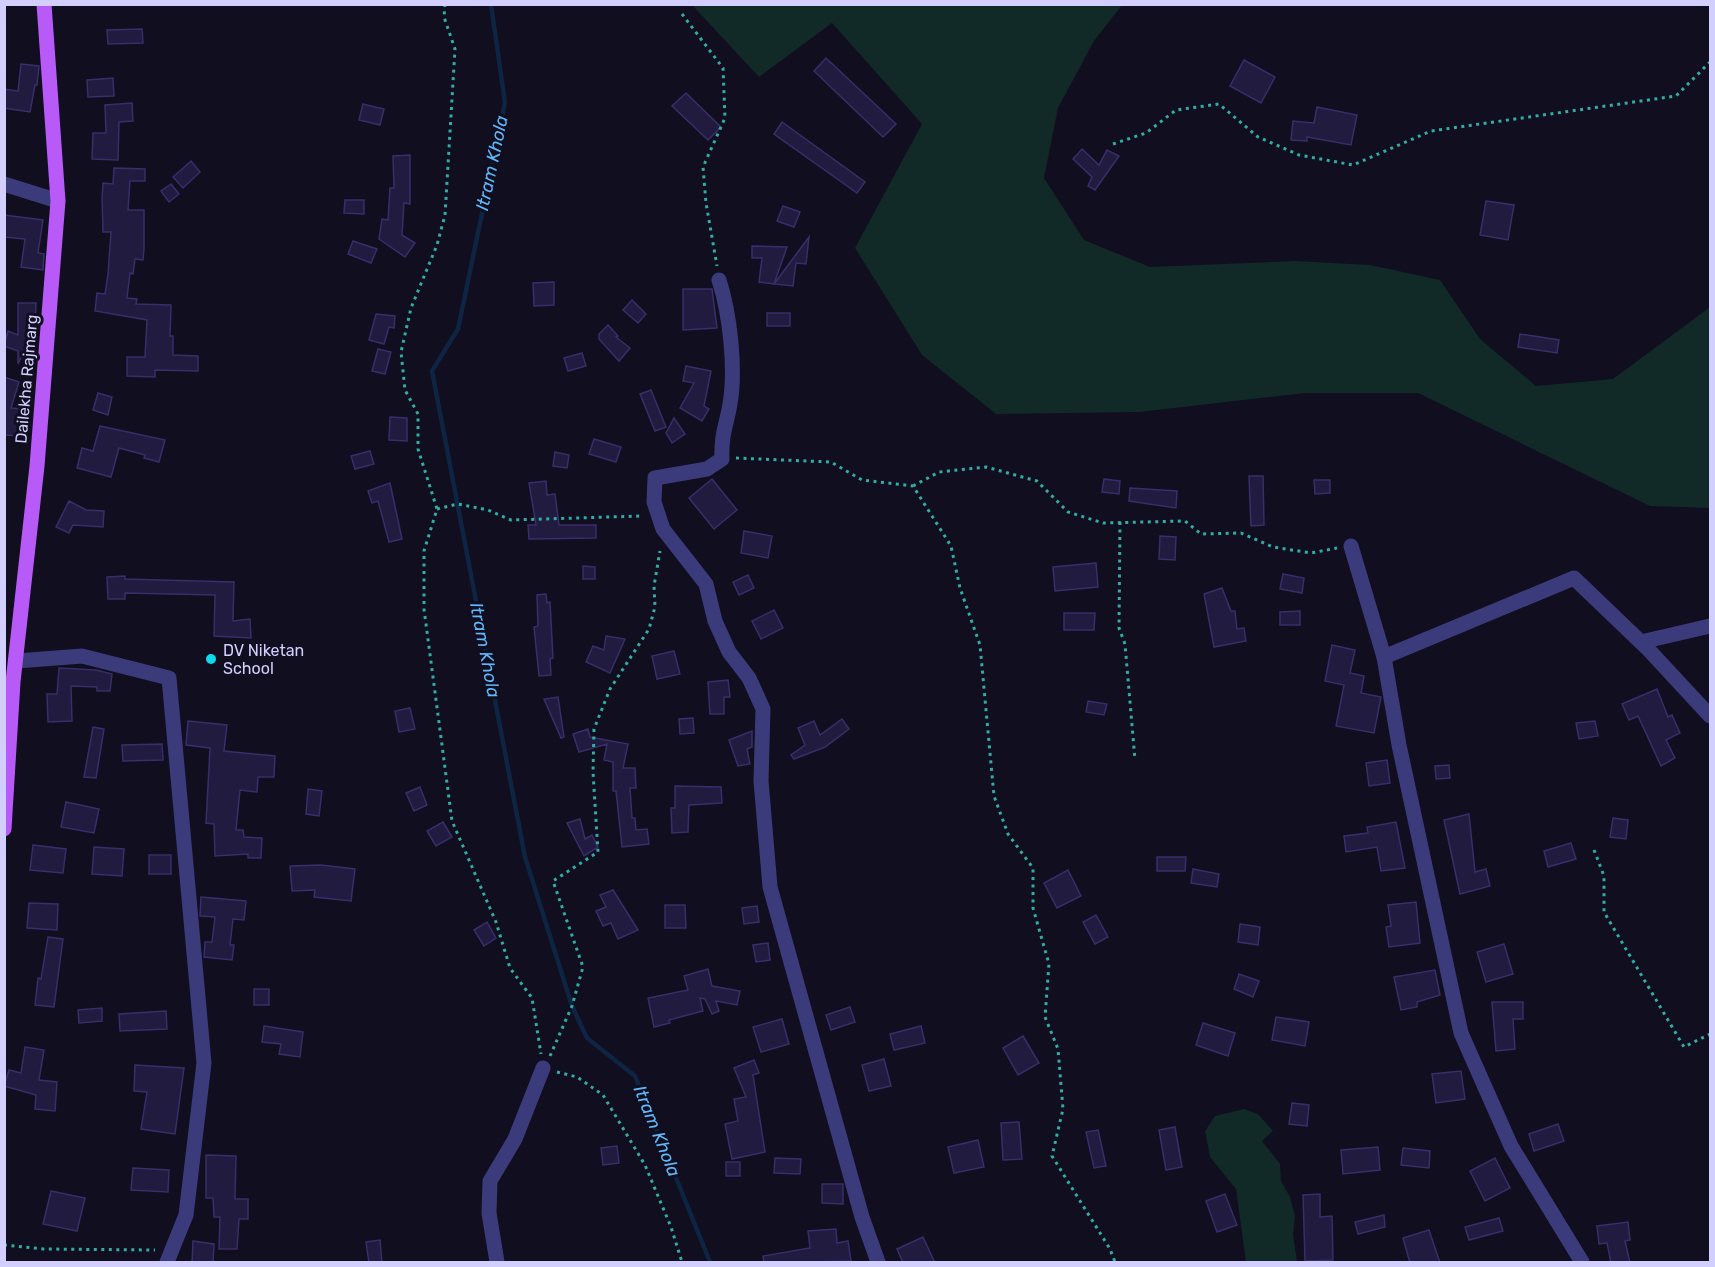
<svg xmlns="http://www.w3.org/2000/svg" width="1715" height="1267" font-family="Rubik,sans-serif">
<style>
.green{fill:#112927}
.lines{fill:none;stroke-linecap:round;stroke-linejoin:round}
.stream{stroke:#0e2443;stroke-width:4.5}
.building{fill:#211b3f;stroke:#382e6a;stroke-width:1.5}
.path{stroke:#33aca1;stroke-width:3;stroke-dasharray:3 4.5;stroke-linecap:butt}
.minor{stroke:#3b3b7c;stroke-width:15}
.major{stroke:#b85af7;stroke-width:15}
.poi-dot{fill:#0bdcec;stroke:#100e1f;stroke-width:2}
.labels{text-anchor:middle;stroke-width:6;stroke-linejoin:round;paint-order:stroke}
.street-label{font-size:16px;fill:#d2cefd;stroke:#100e1f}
.poi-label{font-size:16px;fill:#d2cefd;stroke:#100e1f;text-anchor:start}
.water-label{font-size:18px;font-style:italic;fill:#61b6f8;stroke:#100e1f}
</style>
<rect width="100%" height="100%" fill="#100e1f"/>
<g class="green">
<polygon points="692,5 1122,5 1094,41 1058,108 1044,178 1084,240 1150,267 1295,261 1370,265 1440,280 1480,339 1536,386 1613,379 1710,307 1710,508 1650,506 1418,393 1306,393 1139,412 996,414 922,355 855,248 922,124 832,23 759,77"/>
<polygon points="1244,1109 1258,1114 1273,1131 1262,1141 1280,1164 1281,1181 1290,1197 1295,1216 1293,1235 1297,1262 1246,1262 1236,1189 1210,1157 1205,1131 1215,1116"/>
</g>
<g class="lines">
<polyline class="stream" points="491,4 505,103 458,329 432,371 525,857 572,1006 587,1038 635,1076 710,1262"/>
</g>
<g class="building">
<polygon points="142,29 143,43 108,44 107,30"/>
<polygon points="826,58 896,124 883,137 814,71"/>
<polygon points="1244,60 1275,77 1261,103 1230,86"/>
<polygon points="21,64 39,66 37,85 35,85 30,112 4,108 4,89 18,91"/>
<polygon points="113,78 114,96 88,97 87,80"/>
<polygon points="686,93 721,127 708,140 672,106"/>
<polygon points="132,103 133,121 119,122 118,160 92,159 93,133 106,133 105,105"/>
<polygon points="363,104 384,109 380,125 359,120"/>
<polygon points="1317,107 1357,115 1351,145 1307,137 1307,141 1291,140 1293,121 1314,123"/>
<polygon points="782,122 865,182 857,193 774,134"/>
<polygon points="1082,149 1099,165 1107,150 1119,156 1095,190 1088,186 1092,177 1073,159"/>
<polygon points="410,155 410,204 404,203 402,235 415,243 405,257 379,239 382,219 388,220 390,188 394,188 393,156"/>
<polygon points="191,161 200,172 183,188 173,177"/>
<polygon points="114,168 145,169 145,181 130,181 128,210 144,210 144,249 143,260 135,259 133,274 130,273 127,298 137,299 136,304 171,305 170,336 173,336 173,355 198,356 198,371 155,370 155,377 127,376 127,357 145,357 147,320 95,311 97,293 105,294 108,274 111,232 103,232 102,198 103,183 113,184"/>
<polygon points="171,184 179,194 169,202 161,191"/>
<polygon points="345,200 364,200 364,214 344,213"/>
<polygon points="1486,201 1514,205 1508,240 1480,235"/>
<polygon points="783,206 800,212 794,227 777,221"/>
<polygon points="4,215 43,220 38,253 44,254 43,270 21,267 25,239 4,237"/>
<polygon points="809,237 806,264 796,263 793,286 774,284"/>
<polygon points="353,241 377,249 371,263 348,254"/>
<polygon points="752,246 787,247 774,284 759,282 762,258 752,258"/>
<polygon points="554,282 554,305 534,306 533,283"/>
<polygon points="683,289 712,289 717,328 683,330"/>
<polygon points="632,300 646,314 638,323 623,310"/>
<polygon points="18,303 36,303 35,327 18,364 18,351 4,346 8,331 18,335"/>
<rect x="767" y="313" width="23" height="13"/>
<polygon points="376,314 395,316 394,328 389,327 384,344 369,340"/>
<polygon points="608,325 618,336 616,337 630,348 619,361 599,339 599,334"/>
<polygon points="1520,334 1559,340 1557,353 1518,347"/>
<polygon points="378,349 391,352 385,374 372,371"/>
<polygon points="582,353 586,366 568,371 564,358"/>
<polygon points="686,366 711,371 704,406 709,409 702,421 680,408 694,383 683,381"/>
<polygon points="4,377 19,382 11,408 24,409 23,436 4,435"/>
<polygon points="651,390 666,427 655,431 640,394"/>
<polygon points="98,393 112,397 108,415 93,410"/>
<polygon points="390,417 407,418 407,441 389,440"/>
<polygon points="674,418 685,434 672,443 666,433"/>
<polygon points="100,426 165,440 159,462 144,458 145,455 119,448 111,477 77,468 82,448 93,451"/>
<polygon points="594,439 621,447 616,462 589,454"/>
<polygon points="370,451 374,464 355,469 351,456"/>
<polygon points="555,452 569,455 567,468 553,466"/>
<polygon points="1249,476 1263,476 1264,525 1251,526"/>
<polygon points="712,479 737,510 714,529 689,498"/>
<polygon points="1104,479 1120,481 1119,494 1102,492"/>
<polygon points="1314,480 1330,480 1330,493 1315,494"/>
<polygon points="546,481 547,495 555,494 559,525 596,525 596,538 529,539 528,525 536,525 529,483"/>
<polygon points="390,483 402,539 389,542 378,501 372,503 368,491"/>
<polygon points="1130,488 1177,491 1176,508 1129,501"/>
<polygon points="69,501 86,510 104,511 103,527 73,525 69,533 56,527"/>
<polygon points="744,531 772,536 768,558 741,553"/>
<polygon points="1160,536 1176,537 1175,560 1159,559"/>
<polygon points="1096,563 1098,587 1055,591 1053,567"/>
<polygon points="583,566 595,567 595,579 583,579"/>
<polygon points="1283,574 1304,578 1302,593 1280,589"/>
<polygon points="748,575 754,588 739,595 733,582"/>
<polygon points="125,576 125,579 234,582 233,621 250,619 251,638 214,636 215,595 125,593 125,599 108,599 107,577"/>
<polygon points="1222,588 1231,611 1235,611 1237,629 1244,628 1246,641 1214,647 1204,594"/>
<polygon points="546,594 547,603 550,602 553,658 550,659 551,675 539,676 534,627 538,626 537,595"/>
<polygon points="774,610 783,628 761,639 752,621"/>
<polygon points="1300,611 1300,625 1280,625 1280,612"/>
<polygon points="1064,613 1095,613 1094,630 1064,630"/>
<polygon points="606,636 625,639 610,673 586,662 593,646 604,650"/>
<polygon points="1332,645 1355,650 1350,673 1364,676 1361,693 1381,697 1374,733 1336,726 1344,685 1325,681"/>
<polygon points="674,651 680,674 657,679 652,656"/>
<polygon points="59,668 96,670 112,674 110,691 97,691 97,687 71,686 72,721 48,722 47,694 57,694"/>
<polygon points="728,680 730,697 724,697 724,714 710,714 708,682"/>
<polygon points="1657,689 1668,717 1672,715 1680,733 1666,740 1675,758 1661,766 1638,716 1629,720 1622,704"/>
<polygon points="558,697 564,737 561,738 544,699"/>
<polygon points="1088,701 1107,704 1104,715 1086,712"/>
<polygon points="410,708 415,729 399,732 395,711"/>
<polygon points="693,718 694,733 680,734 679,719"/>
<polygon points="842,719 849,729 825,747 794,759 791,755 805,745 798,728 814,721 820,735"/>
<polygon points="188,721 227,725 224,751 275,756 274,777 258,777 257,792 240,790 236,830 243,830 244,837 262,838 261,858 248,858 248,854 215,856 214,824 206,823 210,748 186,745"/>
<polygon points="1595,721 1598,736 1579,739 1576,723"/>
<polygon points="93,727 104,729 96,778 84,777"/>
<polygon points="588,729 590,737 628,744 623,768 635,768 636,788 630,788 632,818 635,818 636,830 647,829 649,844 622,847 616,791 613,791 613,762 604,760 607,744 579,752 573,734"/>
<polygon points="752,731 752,747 747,749 750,764 738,766 729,740"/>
<polygon points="162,744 163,760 123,761 122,745"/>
<polygon points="1387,760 1390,783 1369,786 1366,763"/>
<polygon points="1449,765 1450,778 1436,779 1435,766"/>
<polygon points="675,786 721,787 722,803 689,805 688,832 672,833 671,808 675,808"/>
<polygon points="420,787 427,805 414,811 406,793"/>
<polygon points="308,789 322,791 319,816 306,814"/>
<polygon points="66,802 99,809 94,833 61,827"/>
<polygon points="1469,814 1475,872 1486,869 1490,886 1460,894 1444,820"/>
<polygon points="1613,818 1628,820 1626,839 1610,837"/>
<polygon points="580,819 585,839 592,835 598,847 584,856 567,823"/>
<polygon points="443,822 452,837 436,846 427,831"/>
<polygon points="1396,822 1405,868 1381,871 1377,847 1346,852 1344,836 1368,833 1367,827"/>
<polygon points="1571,843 1576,859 1548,867 1544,851"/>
<polygon points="33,845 66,849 63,873 30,870"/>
<polygon points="94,847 124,849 122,876 92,874"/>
<rect x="149" y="855" width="22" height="19"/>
<polygon points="1157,857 1186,857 1185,871 1157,871"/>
<polygon points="321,865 355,869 351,901 314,897 315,890 292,891 290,866"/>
<polygon points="1193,869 1219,874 1217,887 1191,883"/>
<polygon points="1068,870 1081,896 1057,908 1044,883"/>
<polygon points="613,890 638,930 618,939 611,923 603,926 596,911 606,907 600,895"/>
<polygon points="201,897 246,901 244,920 233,919 230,945 234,945 232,960 204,957 205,942 212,942 215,917 200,916"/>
<polygon points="1416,902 1420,943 1389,947 1386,927 1391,926 1388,905"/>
<polygon points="29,903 58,904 57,930 27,928"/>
<polygon points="665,905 685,905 686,928 665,928"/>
<polygon points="757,906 759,922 744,924 742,908"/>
<polygon points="1096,915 1108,937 1095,944 1083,922"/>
<polygon points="487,922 496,938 484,946 474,930"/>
<polygon points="1240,924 1260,927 1258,945 1238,942"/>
<polygon points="48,937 63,939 54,1007 35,1005 38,978 41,979"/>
<polygon points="768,943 770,960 756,962 753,945"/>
<polygon points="1504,944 1513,974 1486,982 1477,952"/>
<polygon points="708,969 712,986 740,991 737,1005 716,1001 719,1011 712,1014 705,999 700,998 703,1011 669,1020 670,1023 654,1027 648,998 688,990 684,976"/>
<polygon points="1435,970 1440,995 1417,1002 1417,1007 1401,1010 1394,977"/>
<polygon points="1239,974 1259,981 1253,997 1234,989"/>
<rect x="254" y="989" width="15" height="16"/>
<polygon points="1492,1002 1523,1002 1523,1019 1513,1019 1515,1049 1496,1051"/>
<polygon points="850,1007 855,1022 831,1030 826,1015"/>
<polygon points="102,1008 102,1021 79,1023 78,1010"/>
<polygon points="166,1011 167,1029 120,1031 119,1014"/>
<polygon points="1276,1017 1309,1022 1305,1046 1272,1040"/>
<polygon points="782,1019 789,1044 761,1052 753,1027"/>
<polygon points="1203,1023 1235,1033 1228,1056 1196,1045"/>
<polygon points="264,1026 303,1032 300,1057 279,1054 281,1044 262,1042"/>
<polygon points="921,1026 925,1043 894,1050 890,1034"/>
<polygon points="1023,1036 1039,1063 1018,1075 1003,1048"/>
<polygon points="25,1047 44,1050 39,1080 57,1082 55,1111 35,1109 36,1095 4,1086 9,1070 21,1073"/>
<polygon points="884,1059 891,1086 869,1091 862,1065"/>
<polygon points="754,1060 759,1073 753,1075 765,1152 732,1159 725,1124 738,1121 734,1099 746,1097 734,1068"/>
<polygon points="135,1065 184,1068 175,1134 141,1129 147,1092 134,1091"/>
<polygon points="1461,1071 1465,1099 1436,1103 1432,1074"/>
<polygon points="1292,1103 1309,1105 1307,1126 1289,1124"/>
<polygon points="1019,1122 1022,1159 1003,1160 1001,1123"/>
<polygon points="1558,1124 1564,1141 1534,1151 1529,1134"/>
<polygon points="1175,1127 1182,1167 1166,1170 1159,1130"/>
<polygon points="1098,1130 1106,1166 1094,1168 1086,1132"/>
<polygon points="978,1140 984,1167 954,1173 948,1147"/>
<polygon points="617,1146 619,1163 603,1165 601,1148"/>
<polygon points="1378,1147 1380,1170 1343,1174 1341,1150"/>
<polygon points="1403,1148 1430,1151 1429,1168 1401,1165"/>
<polygon points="206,1155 236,1156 235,1199 248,1199 248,1219 239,1219 237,1249 219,1249 220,1217 214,1217 213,1198 206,1198"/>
<polygon points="775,1158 801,1159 800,1174 774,1173"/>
<polygon points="1495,1158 1510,1188 1485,1201 1470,1171"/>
<rect x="726" y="1162" width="14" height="14"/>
<polygon points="133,1168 169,1170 168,1192 131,1190"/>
<polygon points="822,1184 843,1184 843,1204 822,1203"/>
<polygon points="51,1191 85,1198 77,1231 43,1224"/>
<polygon points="1225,1194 1237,1225 1217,1232 1206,1201"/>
<polygon points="1320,1194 1320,1217 1332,1216 1333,1260 1305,1261 1303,1195"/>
<polygon points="1384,1215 1385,1227 1358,1234 1355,1222"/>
<polygon points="1499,1218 1503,1231 1469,1240 1465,1227"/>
<polygon points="1628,1222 1630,1240 1625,1241 1630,1263 1611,1263 1607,1243 1599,1244 1597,1226"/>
<polygon points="836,1229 837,1243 848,1241 851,1261 764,1263 763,1256 810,1248 808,1231"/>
<polygon points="1429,1230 1440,1263 1410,1263 1403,1238"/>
<polygon points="923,1237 935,1263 903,1263 897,1249"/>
<polygon points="380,1240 382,1263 369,1263 366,1242"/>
<polygon points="193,1241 214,1244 213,1263 192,1263"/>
</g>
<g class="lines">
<g class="path">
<polyline points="445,4 444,17 455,49 445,215 437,245 411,308 401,352 405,390 418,414 418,449 437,509 424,551 424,609 452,821 496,922 510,968 532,998 541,1054"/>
<polyline points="682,14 723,68 725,118 703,167 706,203 717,266"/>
<polyline points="1113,144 1146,133 1176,110 1219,104 1258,137 1299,155 1353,165 1431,131 1676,96 1710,62"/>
<polyline points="736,458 831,462 862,480 913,486 951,546 960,588 980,645 994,796 1008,834 1033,868 1033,908 1049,964 1045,1017 1058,1049 1063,1109 1052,1156 1110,1249 1115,1262"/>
<polyline points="913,486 939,472 986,467 1037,481 1068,512 1103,523 1185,521 1201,534 1241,533 1273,547 1311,553 1337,548"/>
<polyline points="437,509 458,504 488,510 511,520 642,516"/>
<polyline points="1120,522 1119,628 1125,644 1135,760"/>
<polyline points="1594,850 1604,876 1604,912 1684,1047 1710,1034"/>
<polyline points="550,1056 572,1006 583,967 553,881 598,852 593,772 594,729 610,689 649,629 655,607 654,586 660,551"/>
<polyline points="557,1072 577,1077 603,1095 645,1165 671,1227 682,1262"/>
<polyline points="4,1245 43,1249 155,1250"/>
</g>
<g class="minor">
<polyline points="4,184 58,201"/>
<path d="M719 280C730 314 736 369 730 404 726 427 721 434 722 459L707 469 655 478 654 502 663 529 706 584 715 621 729 652 749 678 763 709 761 781 770 887 862 1217 878 1262"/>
<polyline points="1351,546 1384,657 1399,745 1461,1033 1511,1146 1582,1262"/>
<polyline points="1641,642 1710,626"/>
<polyline points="1384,657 1574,578 1647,648 1710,716"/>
<polyline points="17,661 82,656 169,678 204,1063 186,1215 167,1262"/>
<polyline points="497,1262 489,1213 490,1181 515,1139 543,1068"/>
</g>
<polyline class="major" points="4,829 13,682 37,466 58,201 44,4"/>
</g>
<circle class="poi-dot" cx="211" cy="659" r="6"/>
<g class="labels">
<g class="street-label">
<text transform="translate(26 379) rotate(-85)" y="6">Dailekha Rajmarg</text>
</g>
<g class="poi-label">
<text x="223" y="656">DV Niketan<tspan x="223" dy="18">School</tspan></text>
</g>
<g class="water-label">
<text transform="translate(492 163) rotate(-78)" y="6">Itram Khola</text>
<text transform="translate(485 650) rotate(79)" y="6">Itram Khola</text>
<text transform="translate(657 1131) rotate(68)" y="6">Itram Khola</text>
</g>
</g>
<rect width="1715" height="1267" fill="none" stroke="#d2cefd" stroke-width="12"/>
</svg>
